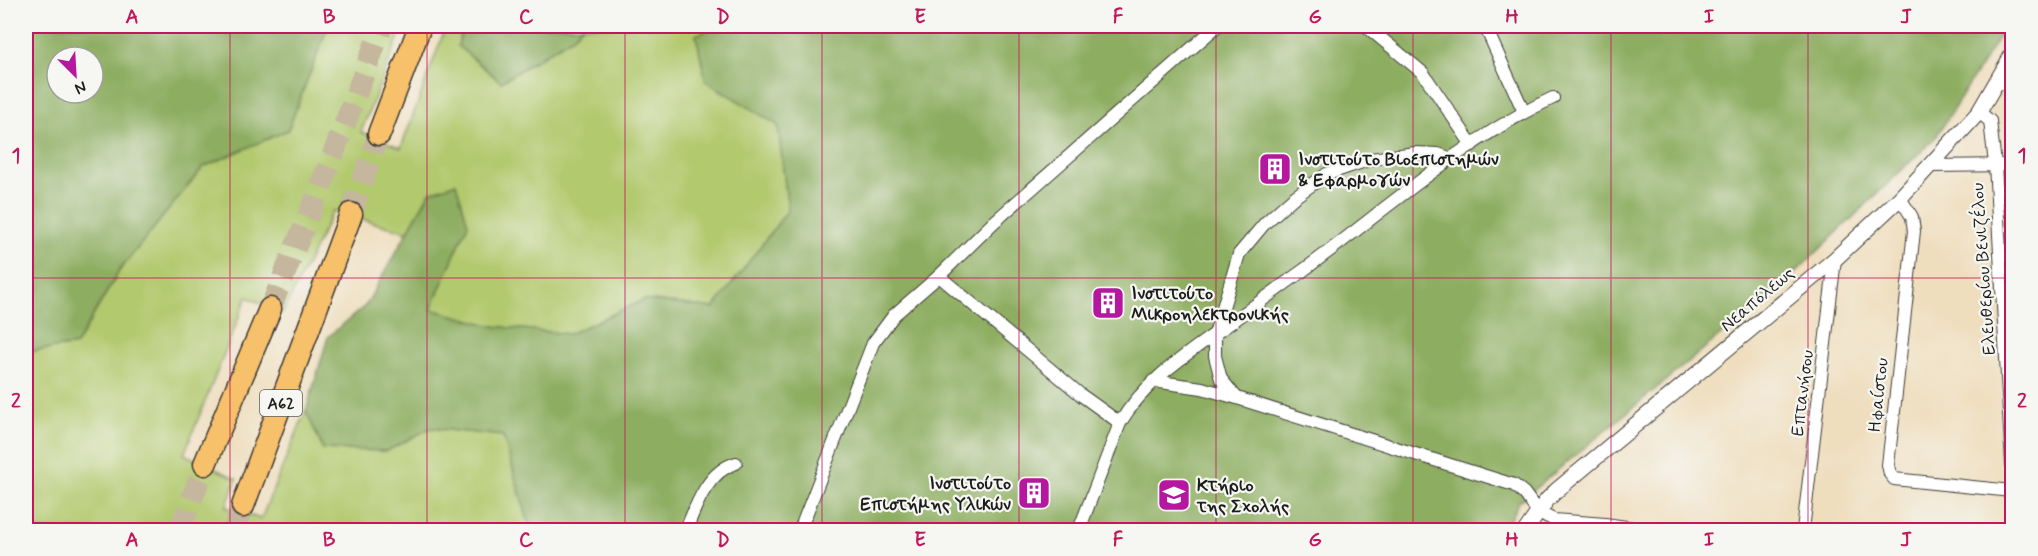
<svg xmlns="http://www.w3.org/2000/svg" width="2038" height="556" font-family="Mynerve,sans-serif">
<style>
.green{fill:#b2c96e;stroke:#677245;stroke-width:1.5}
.forest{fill:#8dad61;stroke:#54643e;stroke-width:1.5;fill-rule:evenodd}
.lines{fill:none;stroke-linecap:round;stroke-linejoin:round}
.motorway-tunnel{stroke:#c5b79e;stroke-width:22;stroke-dasharray:22 11;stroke-linecap:butt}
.minor-casing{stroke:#3c3934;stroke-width:14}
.tertiary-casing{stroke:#3c3934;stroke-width:17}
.motorway-casing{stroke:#3c3934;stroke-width:25}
.minor{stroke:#fff;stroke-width:12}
.tertiary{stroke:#fff;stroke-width:15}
.motorway{stroke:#f7c06b;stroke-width:22}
.grid{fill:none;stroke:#c2185b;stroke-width:1.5;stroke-opacity:0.55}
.labels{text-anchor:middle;stroke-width:4.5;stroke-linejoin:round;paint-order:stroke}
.shield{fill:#f6f6f2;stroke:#5d5d5c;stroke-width:1.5}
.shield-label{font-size:16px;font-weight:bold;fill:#1c1c1c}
.poi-label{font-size:18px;font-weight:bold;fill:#1c1c1c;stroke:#f6f6f2;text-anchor:start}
.street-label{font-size:18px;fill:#1c1c1c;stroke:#f6f6f2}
.neatline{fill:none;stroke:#c2185b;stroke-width:2}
.grid-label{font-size:20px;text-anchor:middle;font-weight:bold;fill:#c2185b}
</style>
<rect width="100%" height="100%" fill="#f6f6f2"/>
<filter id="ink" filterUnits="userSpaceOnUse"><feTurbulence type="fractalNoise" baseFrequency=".0167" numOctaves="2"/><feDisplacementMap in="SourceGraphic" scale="12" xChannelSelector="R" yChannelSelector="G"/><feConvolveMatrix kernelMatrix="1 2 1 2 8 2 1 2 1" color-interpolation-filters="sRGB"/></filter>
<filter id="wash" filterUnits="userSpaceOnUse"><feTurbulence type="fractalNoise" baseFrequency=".008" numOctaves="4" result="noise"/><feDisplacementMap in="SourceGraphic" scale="24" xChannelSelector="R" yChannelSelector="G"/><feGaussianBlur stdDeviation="1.35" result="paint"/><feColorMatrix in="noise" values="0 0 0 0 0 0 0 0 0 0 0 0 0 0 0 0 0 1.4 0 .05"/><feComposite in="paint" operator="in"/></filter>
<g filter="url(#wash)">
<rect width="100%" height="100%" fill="#efdebe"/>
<polygon class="green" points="328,26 403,26 361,132 401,148 446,26 463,26 458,46 501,82 574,36 582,26 719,26 696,35 706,81 778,125 788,210 714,308 644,300 569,334 492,326 430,309 468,224 430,192 407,232 333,211 283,313 247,297 184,454 237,479 226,507 261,519 306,410 323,449 387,451 430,428 503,436 531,530 26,530 26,352 76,345 119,271 203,167 288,130"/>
<g class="forest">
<path d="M26 26H328L288 130 203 167 119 271 76 345 26 352ZM57 57H93V93H57Z"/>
<polygon points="463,26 582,26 574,36 501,82 458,46"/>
<polygon points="719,26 1999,26 2004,29 1936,137 1792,276 1519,502 1504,530 531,530 503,436 430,428 387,451 323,449 306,411 328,337 366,305 430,192 456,183 468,224 431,309 492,326 569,334 644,300 714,308 788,210 778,125 706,81 696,35"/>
</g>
</g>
<g filter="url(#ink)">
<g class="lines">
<g class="motorway-tunnel">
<polyline points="351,214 379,134"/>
<polyline points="270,309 328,168 382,26"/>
<polyline points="180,530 205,464"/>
<polyline points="233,530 243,506"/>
</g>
<g class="minor-casing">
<g id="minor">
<polyline points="1366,26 1423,73 1472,145"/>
<polyline points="1485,26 1524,112"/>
<polyline points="1997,81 2012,87"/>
<polyline points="1979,112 1990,121 1995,164 2012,465"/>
<polyline points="1931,166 2012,165"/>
<polyline points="1900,198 1912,217 1914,231 1888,465 1890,474 1894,479 2012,491"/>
<polyline points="939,276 993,223 1217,26"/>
<polyline points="1153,381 1202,388 1237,398 1514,485 1524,493 1538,512 1554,520 1605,524 1648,530"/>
<polyline points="1236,397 1221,379 1215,356 1215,334 1239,254 1265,223 1293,198 1327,174 1371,159 1415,153 1438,154 1452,159"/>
<path d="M686 530C696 505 708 471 736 463"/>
<polyline points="800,530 873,343 894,315 939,276 1081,395 1120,423"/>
<path d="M1079 530 1120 423C1143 384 1180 359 1216 333 1245 313 1273 292 1301 272 1382 213 1462 140 1553 98"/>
<polyline points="1803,530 1835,259"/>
</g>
</g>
<g class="tertiary-casing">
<polyline id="tertiary" points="1526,530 1547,500 1557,490 1835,259 1900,198 1979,112 2012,55"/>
</g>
<g class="motorway-casing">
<g id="motorway">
<polyline points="379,134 420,26"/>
<polyline points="205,464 270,309"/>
<polyline points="243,506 351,214"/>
</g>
</g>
<use href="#minor" class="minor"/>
<use href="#tertiary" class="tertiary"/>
<use href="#motorway" class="motorway"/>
</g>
</g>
<path class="grid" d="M230 26V530M427 26V530M625 26V530M822 26V530M1019 26V530M1216 26V530M1413 26V530M1611 26V530M1808 26V530M26 278H2012"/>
<defs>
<g id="building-square" transform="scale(1.725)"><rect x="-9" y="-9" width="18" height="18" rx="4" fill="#b5179e" stroke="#f6f6f2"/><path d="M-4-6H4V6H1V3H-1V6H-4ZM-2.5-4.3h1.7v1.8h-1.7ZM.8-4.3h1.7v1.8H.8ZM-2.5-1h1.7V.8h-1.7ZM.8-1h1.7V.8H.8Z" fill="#fff"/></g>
<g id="school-square" transform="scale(1.725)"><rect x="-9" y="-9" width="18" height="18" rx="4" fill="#b5179e" stroke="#f6f6f2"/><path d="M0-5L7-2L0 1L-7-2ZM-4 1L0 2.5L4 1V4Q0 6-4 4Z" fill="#fff"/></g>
</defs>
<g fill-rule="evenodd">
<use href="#building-square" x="1275" y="169"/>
<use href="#building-square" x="1108" y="303"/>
<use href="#building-square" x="1034" y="493"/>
<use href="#school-square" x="1174" y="495"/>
</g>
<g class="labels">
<rect class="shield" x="260" y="390" width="42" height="26" rx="4.5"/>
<g class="shield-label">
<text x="281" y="409">Α62</text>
</g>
<g class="poi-label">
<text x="1298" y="165">Ινστιτούτο Βιοεπιστημών<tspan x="1298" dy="21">&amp; Εφαρμογών</tspan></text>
<text x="1131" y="299">Ινστιτούτο<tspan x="1131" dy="21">Μικροηλεκτρονικής</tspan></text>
<text x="1011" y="489" text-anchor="end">Ινστιτούτο<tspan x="1011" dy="21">Επιστήμης Υλικών</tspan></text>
<text x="1197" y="491">Κτήριο<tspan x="1197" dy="21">της Σχολής</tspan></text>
</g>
<g class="street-label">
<text transform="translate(1983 269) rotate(-94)" y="6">Ελευθερίου Βενιζέλου</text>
<text transform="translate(1757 299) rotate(-40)" y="6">Νεαπόλεως</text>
<text transform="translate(1802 393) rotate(-83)" y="6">Επτανήσου</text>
<text transform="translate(1878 395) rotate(-84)" y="6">Ηφαίστου</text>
</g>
</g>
<rect width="2038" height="556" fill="none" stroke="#f6f6f2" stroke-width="66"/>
<g transform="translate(75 75) rotate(156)"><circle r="28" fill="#f6f6f2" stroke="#9f9f9c" stroke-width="1.5"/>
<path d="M0-4.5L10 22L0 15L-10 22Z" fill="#b5179e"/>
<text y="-9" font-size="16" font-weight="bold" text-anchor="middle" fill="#1c1c1c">N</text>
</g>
<rect x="33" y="33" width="1972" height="490" class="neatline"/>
<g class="grid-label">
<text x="132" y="23">A</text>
<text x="329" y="23">B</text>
<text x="526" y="23">C</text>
<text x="723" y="23">D</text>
<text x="920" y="23">E</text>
<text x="1118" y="23">F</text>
<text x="1315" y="23">G</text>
<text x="1512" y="23">H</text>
<text x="1709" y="23">I</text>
<text x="1906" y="23">J</text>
<text x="16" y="162">1</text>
<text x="2022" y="162">1</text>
<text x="16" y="407">2</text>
<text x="2022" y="407">2</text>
<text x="132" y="546">A</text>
<text x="329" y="546">B</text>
<text x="526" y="546">C</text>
<text x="723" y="546">D</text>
<text x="920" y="546">E</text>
<text x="1118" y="546">F</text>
<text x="1315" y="546">G</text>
<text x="1512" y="546">H</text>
<text x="1709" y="546">I</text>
<text x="1906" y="546">J</text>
</g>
</svg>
